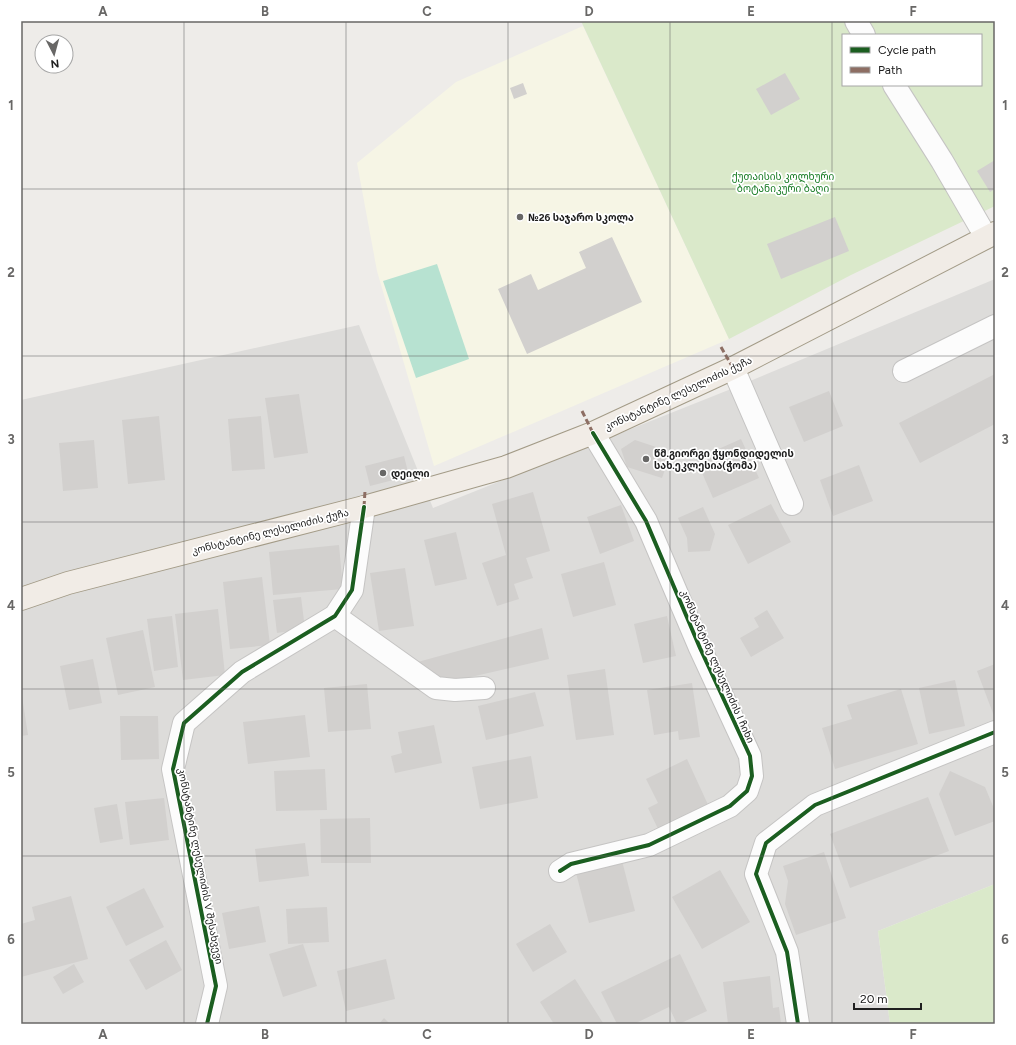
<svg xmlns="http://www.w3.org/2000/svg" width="1016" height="1045" font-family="Figtree,'Noto Sans Georgian',sans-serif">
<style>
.residential{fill:#dddcda}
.education{fill:#f6f5e5}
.grass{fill:#dae9ca;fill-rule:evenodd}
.pitch{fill:#b7e2d1}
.building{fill:#d2d0ce}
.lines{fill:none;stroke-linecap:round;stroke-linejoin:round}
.minor-casing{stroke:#c5c4c3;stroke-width:24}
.major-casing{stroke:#a39b87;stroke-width:24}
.minor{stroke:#fcfcfc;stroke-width:22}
.major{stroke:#f1ece6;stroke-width:22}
.quiet{stroke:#8d6e63;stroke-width:3;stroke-dasharray:6 3;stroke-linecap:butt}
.cycleway-casing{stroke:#fff;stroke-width:6}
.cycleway{stroke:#1b5e20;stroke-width:4}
.grid{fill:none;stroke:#686766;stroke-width:1;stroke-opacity:0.55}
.poi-dot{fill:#686766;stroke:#fff;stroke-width:1.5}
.labels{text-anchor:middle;stroke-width:3.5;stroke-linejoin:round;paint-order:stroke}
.park-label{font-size:10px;fill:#137920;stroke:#fff}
.poi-label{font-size:10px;font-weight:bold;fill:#202020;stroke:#fff;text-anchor:start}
.street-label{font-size:10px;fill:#202020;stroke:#fff}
.neatline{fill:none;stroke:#686766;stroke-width:1.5}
.grid-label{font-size:13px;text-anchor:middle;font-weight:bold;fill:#686766}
</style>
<rect width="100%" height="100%" fill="#eeece9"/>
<polygon class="residential" points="995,279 995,884 878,931 890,1024 21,1024 21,400 359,325 433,508 726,391"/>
<polygon class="education" points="583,26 729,339 434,466 377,271 357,163 456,82"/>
<g class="grass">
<path d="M581 21H995V206L851 275 729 339ZM843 35H981V85H843Z"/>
<polygon points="995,884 995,1024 890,1024 878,931"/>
</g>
<polygon class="pitch" points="437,264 469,359 416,378 383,281"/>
<g class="building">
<polygon points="785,73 800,99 771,115 756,89"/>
<polygon points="523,83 527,94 514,99 510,88"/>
<polygon points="995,160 995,189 990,192 977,171"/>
<polygon points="835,217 849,251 781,279 767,244"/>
<polygon points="612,237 642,302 527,354 498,289 531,274 538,290 586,268 579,252"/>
<polygon points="995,374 995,424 920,463 899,423"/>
<polygon points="829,391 843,426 804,442 789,407"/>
<polygon points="299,394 308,453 274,458 265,398"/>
<polygon points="159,416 165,480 128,484 122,420"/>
<polygon points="261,416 265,469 232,471 228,419"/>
<polygon points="741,439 759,478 713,498 696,459"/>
<polygon points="94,440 98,488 63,491 59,443"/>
<polygon points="635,440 671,452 662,478 627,467 621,449"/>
<polygon points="404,456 409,476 370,486 365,466"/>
<polygon points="859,465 873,501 833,516 820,480"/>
<polygon points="533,492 550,551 526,558 533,578 514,584 519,599 497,606 482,563 506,555 492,504"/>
<polygon points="771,504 791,542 748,564 728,525"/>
<polygon points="621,505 634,541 600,554 587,517"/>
<polygon points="703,507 715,534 710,551 688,552 687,538 678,518"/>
<polygon points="456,532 467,579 435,586 424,540"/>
<polygon points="339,545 343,589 273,595 269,552"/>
<polygon points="604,562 616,605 573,617 561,574"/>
<polygon points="405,568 414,626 379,631 370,573"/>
<polygon points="262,577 270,645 230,649 223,582"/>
<polygon points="301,597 305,629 277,633 273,600"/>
<polygon points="218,609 225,675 183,680 175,614"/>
<polygon points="767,610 784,638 751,657 740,638 759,627 754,618"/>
<polygon points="172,616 178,667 154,671 147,619"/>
<polygon points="667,616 676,656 643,663 634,624"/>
<polygon points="542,628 549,659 440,684 414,663"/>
<polygon points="143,630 155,687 118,695 106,638"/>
<polygon points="93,659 102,703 69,710 60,666"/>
<polygon points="995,664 995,716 994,716 977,671"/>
<polygon points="605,669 614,735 576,740 567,675"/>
<polygon points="955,680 965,726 929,734 919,688"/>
<polygon points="692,683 700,737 679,740 678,731 654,735 647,690"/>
<polygon points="367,684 371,729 328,732 324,688"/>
<polygon points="901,689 918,744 835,769 822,728 852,719 847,705"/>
<polygon points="21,690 28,735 21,736"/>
<polygon points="535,692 544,726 486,740 478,706"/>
<polygon points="305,715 310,757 248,764 243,722"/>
<polygon points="120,716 158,716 159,759 121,760"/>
<polygon points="434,725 442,763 395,773 391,756 402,753 398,732"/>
<polygon points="531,756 538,798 480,809 472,767"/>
<polygon points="687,759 710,809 660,833 648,808 658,803 646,779"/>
<polygon points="325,769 327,810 276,811 274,771"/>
<polygon points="950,771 985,787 995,811 995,821 955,836 939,794"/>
<polygon points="928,797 949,851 850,888 830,834"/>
<polygon points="164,798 169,840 130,845 125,802"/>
<polygon points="117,804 123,839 100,843 94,808"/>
<polygon points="370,818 371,863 321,863 320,819"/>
<polygon points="305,843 309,876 259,882 255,849"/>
<polygon points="824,852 846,918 796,935 785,904 788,881 783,866"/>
<polygon points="621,857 635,911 589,923 575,869"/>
<polygon points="720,870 750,922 702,949 672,897"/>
<polygon points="144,888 164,927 126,946 106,907"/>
<polygon points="71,896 88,959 21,977 21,924 35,920 32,907"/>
<polygon points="259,906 266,942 229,949 222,913"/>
<polygon points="327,907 329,942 288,944 286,909"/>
<polygon points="550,924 567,952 533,972 516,944"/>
<polygon points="166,940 182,970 146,990 129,960"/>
<polygon points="303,944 317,986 283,997 269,954"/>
<polygon points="680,954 707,1011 679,1024 677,1024 669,1007 634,1024 617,1024 601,992"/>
<polygon points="386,959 395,999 346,1011 337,971"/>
<polygon points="74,964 84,982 63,994 53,977"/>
<polygon points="770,976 773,1008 779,1007 781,1024 728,1024 723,982"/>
<polygon points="575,979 603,1023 601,1024 554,1024 540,1002"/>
<polygon points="384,1018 390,1024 379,1024"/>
</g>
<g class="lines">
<g class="minor-casing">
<g id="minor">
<polyline points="856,21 864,35"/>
<polyline points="894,85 942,161 986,237"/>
<polyline points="733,368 792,504"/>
<polyline points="904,371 995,326"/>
<polyline points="335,616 436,688 455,690 484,688"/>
<polyline points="560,871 571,864 649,845 730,806 747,791 752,776 750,756 700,648 646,521 593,433"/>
<polyline points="207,1024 216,986 173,769 184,723 242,672 335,616 352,590 364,507"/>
<polyline points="798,1024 787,952 756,874 766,843 815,805 995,732"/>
</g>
</g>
<g class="major-casing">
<polyline id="major" points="21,599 68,583 364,507 506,467 593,433 733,368 995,233"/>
</g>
<use href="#minor" class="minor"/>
<use href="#major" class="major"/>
<g class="quiet">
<polyline points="721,347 733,368"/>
<polyline points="582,411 593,433"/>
<polyline points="364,507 365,491"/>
</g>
<g class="cycleway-casing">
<g id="cycleway">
<polyline points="560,871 571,864 649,845 730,806 747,791 752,776 750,756 700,648 646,521 593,433"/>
<polyline points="207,1024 216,986 173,769 184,723 242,672 335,616 352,590 364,507"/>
<polyline points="798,1024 787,952 756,874 766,843 815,805 995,732"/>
</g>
</g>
<use href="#cycleway" class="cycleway"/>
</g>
<path class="grid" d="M184 21V1024M346 21V1024M508 21V1024M670 21V1024M832 21V1024M21 189H995M21 356H995M21 522H995M21 689H995M21 856H995"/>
<g class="poi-dot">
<circle cx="520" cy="217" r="4"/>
<circle cx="646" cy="459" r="4"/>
<circle cx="383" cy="473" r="4"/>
</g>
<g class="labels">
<g class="park-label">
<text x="783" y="180">ქუთაისის კოლხური<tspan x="783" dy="12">ბოტანიკური ბაღი</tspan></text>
</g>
<g class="poi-label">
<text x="528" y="221">№26 საჯარო სკოლა</text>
<text x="654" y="457">წმ.გიორგი ჭყონდიდელის<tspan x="654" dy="12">სახ.ეკლესია(ჭომა)</tspan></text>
<text x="391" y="477">დეილი</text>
</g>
<g class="street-label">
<text transform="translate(678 393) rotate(-25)" y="4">კონსტანტინე ლესელიძის ქუჩა</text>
<text transform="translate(270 531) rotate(-14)" y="4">კონსტანტინე ლესელიძის ქუჩა</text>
<text transform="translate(718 666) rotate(66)" y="4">კონსტანტინე ლესელიძის I ჩიხი</text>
<text transform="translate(201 866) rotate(79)" y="4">კონსტანტინე ლესელიძის V შესახვევი</text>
</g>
</g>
<rect width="1016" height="1045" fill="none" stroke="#ffffff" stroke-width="44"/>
<rect x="842" y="34" width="140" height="52" fill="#ffffff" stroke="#a6a6a6"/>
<rect x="850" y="47" width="20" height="6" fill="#1b5e20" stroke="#a6a6a6"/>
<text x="878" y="54" font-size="12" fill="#202020">Cycle path</text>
<rect x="850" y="67" width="20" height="6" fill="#8d6e63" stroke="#a6a6a6"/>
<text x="878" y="74" font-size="12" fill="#202020">Path</text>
<g transform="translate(54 54) rotate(174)"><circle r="19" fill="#ffffff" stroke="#a6a6a6"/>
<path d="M0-3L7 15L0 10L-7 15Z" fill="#686766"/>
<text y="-6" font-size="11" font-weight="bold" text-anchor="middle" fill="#202020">N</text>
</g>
<path d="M854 1003v6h67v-6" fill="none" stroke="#202020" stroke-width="2"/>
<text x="860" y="1003" font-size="12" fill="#202020" stroke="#ffffff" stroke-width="3" paint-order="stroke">20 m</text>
<rect x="22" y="22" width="972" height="1001" class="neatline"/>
<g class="grid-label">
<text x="103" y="16">A</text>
<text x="265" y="16">B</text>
<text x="427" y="16">C</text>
<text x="589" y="16">D</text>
<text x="751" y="16">E</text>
<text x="913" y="16">F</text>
<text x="11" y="110">1</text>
<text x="1005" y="110">1</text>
<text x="11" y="277">2</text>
<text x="1005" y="277">2</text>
<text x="11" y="444">3</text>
<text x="1005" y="444">3</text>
<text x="11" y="610">4</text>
<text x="1005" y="610">4</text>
<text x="11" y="777">5</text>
<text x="1005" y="777">5</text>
<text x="11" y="944">6</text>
<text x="1005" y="944">6</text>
<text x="103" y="1039">A</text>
<text x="265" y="1039">B</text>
<text x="427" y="1039">C</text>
<text x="589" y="1039">D</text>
<text x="751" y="1039">E</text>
<text x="913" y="1039">F</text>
</g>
</svg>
